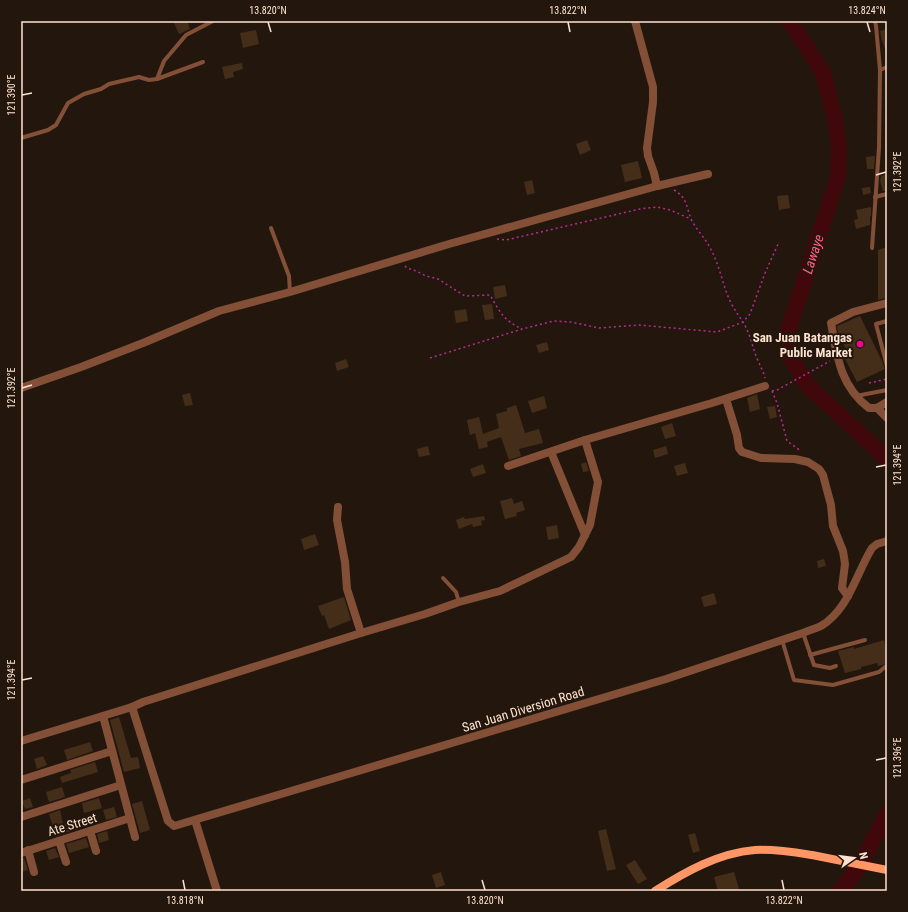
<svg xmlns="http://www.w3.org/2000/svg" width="908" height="912" font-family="'Roboto Condensed',sans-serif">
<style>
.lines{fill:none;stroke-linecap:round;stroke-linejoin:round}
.river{stroke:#41080c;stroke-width:16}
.building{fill:#442e19}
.path{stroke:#b72b96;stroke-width:1.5;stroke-dasharray:2 3;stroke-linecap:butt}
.service{stroke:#835037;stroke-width:4}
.minor{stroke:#835037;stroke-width:8}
.tertiary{stroke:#835037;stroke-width:8}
.secondary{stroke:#ff9666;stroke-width:8}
.ticks{fill:none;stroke:#ffe2cf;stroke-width:1.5}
.poi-dot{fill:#fa0097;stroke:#23170d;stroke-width:1.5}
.labels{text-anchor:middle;stroke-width:4;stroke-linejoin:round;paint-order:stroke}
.poi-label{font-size:13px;font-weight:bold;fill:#ffe2cf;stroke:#23170d;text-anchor:end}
.street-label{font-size:13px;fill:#ffe2cf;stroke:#23170d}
.water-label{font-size:14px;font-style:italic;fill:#ff5d84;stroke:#23170d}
.neatline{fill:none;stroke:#ffe2cf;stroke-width:1.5}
.ticks-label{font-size:10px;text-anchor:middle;fill:#ffe2cf}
</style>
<rect width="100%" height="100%" fill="#23170d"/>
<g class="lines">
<g class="river">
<polyline points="790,21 823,73 836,124 839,150 838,177 787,334 789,354 807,385 887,459"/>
<polyline points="840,891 859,867 887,814"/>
</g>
</g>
<g class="building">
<polygon points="173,21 187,21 190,29 179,34"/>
<polygon points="887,29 887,52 886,52 881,37 880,31"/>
<polygon points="256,30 259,44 243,48 240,33"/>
<polygon points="242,63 243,69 233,72 234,77 225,79 222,67"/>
<polygon points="587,140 591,150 580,155 576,144"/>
<polygon points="875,156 874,169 867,169 866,157"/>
<polygon points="638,161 642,178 625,182 621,165"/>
<polygon points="887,174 887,191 883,191 880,181 881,176"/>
<polygon points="532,180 535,193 527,195 524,182"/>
<polygon points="870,187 871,193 863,195 862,188"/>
<polygon points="788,195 790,208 779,210 777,196"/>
<polygon points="871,207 871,216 870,216 870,225 856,229 854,220 858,219 856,210"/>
<polygon points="887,247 887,298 878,300 878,250"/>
<polygon points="505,285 507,296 495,299 493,287"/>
<polygon points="492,304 494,319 485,320 482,305"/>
<polygon points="466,309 468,321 456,323 454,311"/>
<polygon points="860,316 882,361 885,369 857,382 844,357 849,354 838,334 837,326"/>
<polygon points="547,342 549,350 539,353 536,345"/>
<polygon points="346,359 349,367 337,371 335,363"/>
<polygon points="190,393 193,405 185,406 182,395"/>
<polygon points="757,394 760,409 750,412 747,398"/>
<polygon points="544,396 547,408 532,413 528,401"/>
<polygon points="516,405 525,433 539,429 543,443 519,449 521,456 509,460 501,437 487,442 488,447 479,449 475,433 470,435 467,420 479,417 483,434 499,428 496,414 507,411 507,408"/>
<polygon points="775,406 777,417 770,419 767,407"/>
<polygon points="672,423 676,436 665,439 661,427"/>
<polygon points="428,446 430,455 419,457 417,449"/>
<polygon points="666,446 668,454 655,458 653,450"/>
<polygon points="586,462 589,471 583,472 581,464"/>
<polygon points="685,463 688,473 677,476 674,466"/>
<polygon points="483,464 486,473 473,477 470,469"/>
<polygon points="512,498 514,504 522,501 525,510 516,513 517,516 505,519 500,501"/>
<polygon points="484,516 485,520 481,521 482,525 473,527 472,524 459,529 456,520 464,517 465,519"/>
<polygon points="557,525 559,538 548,540 546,527"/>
<polygon points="315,534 319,545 304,550 301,539"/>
<polygon points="824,559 826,566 818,568 817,561"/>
<polygon points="714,593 717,604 704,607 701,597"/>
<polygon points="344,597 351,620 329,629 324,615 322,616 318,606"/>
<polygon points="884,640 887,653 887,664 878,666 877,663 861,667 861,669 845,673 838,651 854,647 854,649"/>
<polygon points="119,717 131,758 138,757 140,768 124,772 110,720"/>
<polygon points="90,742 93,751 67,760 64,750"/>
<polygon points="43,756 47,765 37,769 34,759"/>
<polygon points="95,762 98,772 62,783 60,777 71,773 70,770"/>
<polygon points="62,787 65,797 49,802 46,792"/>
<polygon points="30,798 33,807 25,809 22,801"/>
<polygon points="99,798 102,808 84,813 82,803"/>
<polygon points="142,801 150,830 140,833 132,804"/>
<polygon points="114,807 117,817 106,820 103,810"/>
<polygon points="60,810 63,824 75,820 77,829 56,836 49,814"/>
<polygon points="606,829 616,869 607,871 598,831"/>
<polygon points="107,831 109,840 99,843 97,834"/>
<polygon points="695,833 700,851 693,853 688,835"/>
<polygon points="86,838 89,847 69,853 66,844"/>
<polygon points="55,848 59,857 49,860 46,851"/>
<polygon points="21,858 24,858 28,870 21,872"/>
<polygon points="635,860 647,879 638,884 626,865"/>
<polygon points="441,872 445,885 436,888 432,875"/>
<polygon points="734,872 739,889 733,891 718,891 714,877"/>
</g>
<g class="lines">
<g class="path">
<path d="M674 190C688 198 686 208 692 221 697 230 704 237 709 246 720 264 722 285 731 303 735 311 740 317 744 324 750 334 752 345 756 356 759 364 763 370 765 378"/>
<polyline points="497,239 506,240 640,209 657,207 670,210 691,219"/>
<path d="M405 266 407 268 416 271 426 276 438 279 465 296 490 295C500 312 503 320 522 329"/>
<polyline points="430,358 522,329 554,321 571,322 599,328 639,325 717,332 743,322 750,314 765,273 779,242"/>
<polyline points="869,383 887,379"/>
<polyline points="772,391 777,403 787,441 801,451"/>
<polyline points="772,391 777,390 830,361"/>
</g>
<g class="service">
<polyline points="880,70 887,67"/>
<polyline points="157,79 164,61 186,35 213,21"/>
<polyline points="21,138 48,130 56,125 68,103 84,94 101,89 109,84 139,77 149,80 157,79 203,62"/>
<polyline points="875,197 887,194"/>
<polyline points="271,228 289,276 290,292"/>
<polyline points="872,248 879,148 880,70 876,26 875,21"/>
<polyline points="887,321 876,324 887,366"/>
<polyline points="856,396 887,390"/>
<polyline points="443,578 456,592 459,602"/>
<polyline points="803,633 814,665 830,668 836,666"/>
<polyline points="782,640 794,680 833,685 879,672 885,667"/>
<polyline points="810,655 865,640"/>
</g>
<g class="minor">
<polyline points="635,21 653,87 653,102 647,148 648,156 654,173 657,186"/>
<path d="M887 303 853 312 831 323C837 356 840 386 869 408H877L887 402"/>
<polyline points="21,388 81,367 143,343 219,311 290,292 449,244 657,186 708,174"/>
<polyline points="726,399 737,435 739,448 742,452 761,458 795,459 808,462 819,469 823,475 831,505 833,526 843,551 845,564 842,588 848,596"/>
<polyline points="877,408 887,418"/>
<polyline points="551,452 585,535"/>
<polyline points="508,466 585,440 712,403 765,386"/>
<polyline points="338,507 337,520 345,562 347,589 361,633"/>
<polyline points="132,707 143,702 361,633 425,614 459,602 500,591 571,557 579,547 590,525 598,482 585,440"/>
<polyline points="103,716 135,837"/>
<polyline points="21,780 112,751"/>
<polyline points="21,817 121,785"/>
<polyline points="90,831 96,851"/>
<polyline points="59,841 66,862"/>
<polyline points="28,850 34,872"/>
<polyline points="21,853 130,818"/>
</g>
<g class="tertiary">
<path d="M21 741 132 707 168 821 174 826 666 679 803 633C809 630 815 629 821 626 849 609 856 574 872 548L877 544 887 541"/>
<polyline points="195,820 217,891"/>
</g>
<path class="secondary" d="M655 891C685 872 718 853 755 850 775 849 793 852 812 855 837 860 862 865 887 870"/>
</g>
<path class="ticks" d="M268 22 271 32M568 22 570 32M867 22 870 32M22 95 32 93M876 175 886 172M22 388 32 385M876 467 886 465M22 680 32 678M876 760 886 758M183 880 185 890M482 880 485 890M782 880 784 890"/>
<circle class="poi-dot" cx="860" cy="344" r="4"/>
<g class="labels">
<g class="poi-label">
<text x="852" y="342">San Juan Batangas<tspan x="852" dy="15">Public Market</tspan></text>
</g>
<g class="street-label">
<text transform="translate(523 709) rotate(-17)" y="5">San Juan Diversion Road</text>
<text transform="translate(72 824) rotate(-17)" y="5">Ate Street</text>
</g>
<g class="water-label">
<text transform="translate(813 254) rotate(-72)" y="5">Lawaye</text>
</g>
</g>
<rect width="908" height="912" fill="none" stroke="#23170d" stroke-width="44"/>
<g transform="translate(854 858) rotate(76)" stroke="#23170d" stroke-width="3" paint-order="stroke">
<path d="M0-3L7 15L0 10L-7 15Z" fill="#ffe2cf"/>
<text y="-6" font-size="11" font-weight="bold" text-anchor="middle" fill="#ffe2cf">N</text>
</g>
<rect x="22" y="22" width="864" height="868" class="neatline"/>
<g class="ticks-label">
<text x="268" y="14">13.820°N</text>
<text x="568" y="14">13.822°N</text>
<text x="867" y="14">13.824°N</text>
<text transform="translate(11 95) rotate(-90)" y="4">121.390°E</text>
<text transform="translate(897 172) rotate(-90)" y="4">121.392°E</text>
<text transform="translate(11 388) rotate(-90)" y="4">121.392°E</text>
<text transform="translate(897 465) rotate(-90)" y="4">121.394°E</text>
<text transform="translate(11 680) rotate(-90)" y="4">121.394°E</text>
<text transform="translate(897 758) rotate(-90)" y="4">121.396°E</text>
<text x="185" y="904">13.818°N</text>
<text x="485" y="904">13.820°N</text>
<text x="784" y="904">13.822°N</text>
</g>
</svg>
